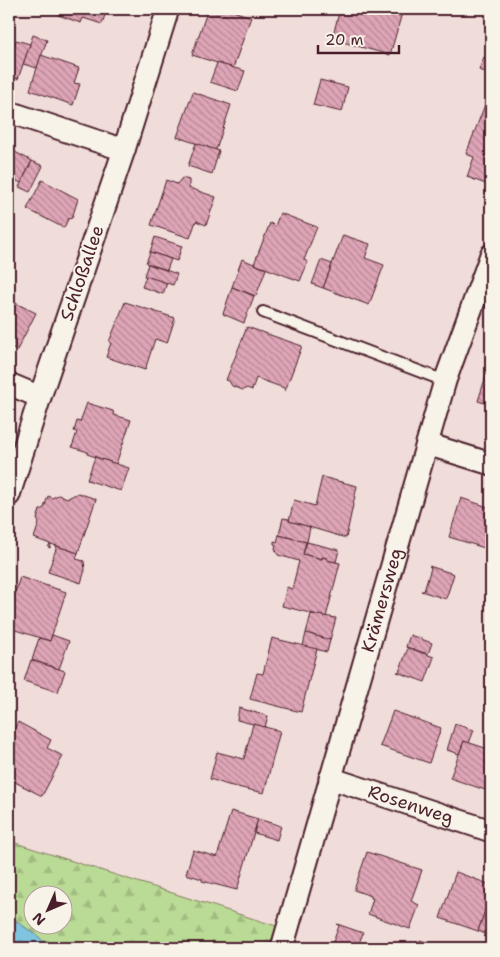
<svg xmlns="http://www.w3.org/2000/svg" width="500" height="957" font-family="'Shantell Sans',sans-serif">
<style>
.forest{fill:url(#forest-firs);stroke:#827d60;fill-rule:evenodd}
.water{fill:url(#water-ripples);stroke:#6a8398}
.building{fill:url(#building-back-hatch);stroke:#4a1f2b}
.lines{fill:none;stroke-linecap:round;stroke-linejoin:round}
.service-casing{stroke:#4a1f2b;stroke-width:14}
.minor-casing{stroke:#4a1f2b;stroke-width:25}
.service{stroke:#f7f3e8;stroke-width:10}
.minor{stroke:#f7f3e8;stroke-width:21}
.labels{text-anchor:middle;stroke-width:4;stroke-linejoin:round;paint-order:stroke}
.street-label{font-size:18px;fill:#4a1f2b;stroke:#f7f3e8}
</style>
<defs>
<pattern id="forest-firs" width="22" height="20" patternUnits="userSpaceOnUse" patternTransform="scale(1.25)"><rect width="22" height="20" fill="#badb95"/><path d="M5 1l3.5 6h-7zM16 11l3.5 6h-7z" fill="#a1bc81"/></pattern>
<pattern id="water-ripples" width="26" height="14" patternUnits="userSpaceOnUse" patternTransform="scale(1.25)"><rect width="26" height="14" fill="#7fc5e0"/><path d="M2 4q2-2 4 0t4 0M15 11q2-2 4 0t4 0" fill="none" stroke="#6fa9c0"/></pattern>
<pattern id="building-back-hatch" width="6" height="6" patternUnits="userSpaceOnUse" patternTransform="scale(1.25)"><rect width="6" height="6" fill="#dea5b7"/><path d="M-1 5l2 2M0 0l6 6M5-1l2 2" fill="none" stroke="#b68695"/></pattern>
</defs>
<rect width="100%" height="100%" fill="#f0dcd9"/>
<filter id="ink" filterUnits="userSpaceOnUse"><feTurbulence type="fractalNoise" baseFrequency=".02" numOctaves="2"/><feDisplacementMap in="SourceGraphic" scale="10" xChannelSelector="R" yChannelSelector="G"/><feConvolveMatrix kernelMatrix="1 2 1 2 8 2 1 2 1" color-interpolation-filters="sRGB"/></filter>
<g filter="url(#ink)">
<path class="forest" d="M9 841 276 926 269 948H50L39 937 9 916ZM32 894H62V924H32Z"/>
<polygon class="water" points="9,916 39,937 50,948 9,948"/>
<g class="building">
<polygon points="60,9 107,9 102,24 83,18 81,23 58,15"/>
<polygon points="208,9 227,9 251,17 233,68 192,55"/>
<polygon points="340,9 357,13 359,9 384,9 402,13 390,55 332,39"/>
<polygon points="33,35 47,40 37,68 23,64"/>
<polygon points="16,40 30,44 18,79 9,76 9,62"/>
<polygon points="41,55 79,68 74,83 80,84 73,105 30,90"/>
<polygon points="484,57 491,60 491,75 479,70"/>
<polygon points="217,63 245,71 238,91 210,82"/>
<polygon points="320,80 348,87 342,112 313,105"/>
<polygon points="491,89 491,186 467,177 474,157 466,154"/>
<polygon points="193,92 231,105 216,150 177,137"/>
<polygon points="196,143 219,151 212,174 188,166"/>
<polygon points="15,152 32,161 21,183 9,177 9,163"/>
<polygon points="32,161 43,166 30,192 19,187"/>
<polygon points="182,178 189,180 189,188 216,197 206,225 196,221 190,238 151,225 166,180 177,184"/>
<polygon points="42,180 78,199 72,218 68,219 64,228 27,209"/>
<polygon points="280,213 317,227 304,260 308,262 300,281 254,264 270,223 275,226"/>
<polygon points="343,235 370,244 365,258 384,265 369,305 323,288"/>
<polygon points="155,237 182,246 177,261 150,252"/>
<polygon points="150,252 171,259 167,270 146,263"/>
<polygon points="242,259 266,269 256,296 232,287"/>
<polygon points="321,260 332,264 323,288 312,284"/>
<polygon points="148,264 177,274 173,285 144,276"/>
<polygon points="146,276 167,283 163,294 142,287"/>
<polygon points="232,287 254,296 244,323 223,314"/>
<polygon points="9,300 36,313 17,350 9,346"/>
<polygon points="125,302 175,318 167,343 155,339 145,370 106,357 111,343 109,342"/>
<polygon points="247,327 302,346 285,391 284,388 256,378 252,390 247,388 243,390 232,386 229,381 226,380"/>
<polygon points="491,360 491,405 478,401"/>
<polygon points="87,403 113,411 114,415 131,420 116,464 87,454 88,452 72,447 77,432 74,431 77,421 80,422"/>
<polygon points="95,457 129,468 121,491 87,480"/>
<polygon points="322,477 357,486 346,538 289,521 294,500 315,506"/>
<polygon points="78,493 96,499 78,553 51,544 50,548 48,547 50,544 34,538 39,523 37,519 40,510 44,508 48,496 52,498 58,495 68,498"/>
<polygon points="461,498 491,508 491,550 449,537"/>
<polygon points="283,518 289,519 289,521 310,527 307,542 279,535"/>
<polygon points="279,535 306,542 303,554 322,559 322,557 327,558 327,560 340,563 326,617 282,606 287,587 292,589 299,561 278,555 275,548 276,545 274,544 274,541 277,542"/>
<polygon points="307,542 339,550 336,562 327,560 327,558 322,557 322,559 303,554"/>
<polygon points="57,546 78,553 76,559 84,561 85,570 81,583 48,572"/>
<polygon points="429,566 454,574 446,599 421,591 424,591 431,568"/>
<polygon points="20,577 66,592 50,641 9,628 9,612"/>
<polygon points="311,614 336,618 330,640 306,633"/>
<polygon points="306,633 330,640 327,652 303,646"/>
<polygon points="52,635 69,641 59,669 32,660 39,638 50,641"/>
<polygon points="410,635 432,643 428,654 406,647"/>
<polygon points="272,638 317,649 301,712 250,699 257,673 263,674"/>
<polygon points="406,647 434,657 425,682 397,672 399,672 408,648"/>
<polygon points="31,660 65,671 58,692 24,681"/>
<polygon points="239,708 268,716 265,727 237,720"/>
<polygon points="393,711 441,728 429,763 380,746"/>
<polygon points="18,722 51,740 47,748 63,756 42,796 9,779 9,731 12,733"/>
<polygon points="253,724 280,731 264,793 228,785 210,779 217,752 244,759"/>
<polygon points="455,724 474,730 469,743 464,741 459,754 447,750"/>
<polygon points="464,741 491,750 491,748 491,792 450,778"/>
<polygon points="231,811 258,819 237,890 202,881 202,879 186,874 193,850 217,857"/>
<polygon points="258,819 281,826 277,840 254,833"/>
<polygon points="367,852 422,870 411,901 419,905 410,929 368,914 373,899 371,898 371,896 354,890"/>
<polygon points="456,872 491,885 491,894 478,931 440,918"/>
<polygon points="491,894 491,936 478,931"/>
<polygon points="337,924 363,933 357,948 345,948 331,943 333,942 339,926"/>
<polygon points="420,940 443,948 417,948"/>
</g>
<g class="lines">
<g class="service-casing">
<polyline id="service" points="263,312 445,381"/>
</g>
<g class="minor-casing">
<g id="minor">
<polyline points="9,112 124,150 40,397 9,495"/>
<polyline points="124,150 168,9"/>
<polyline points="9,384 40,397"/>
<polyline points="427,444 491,464"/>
<path id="s1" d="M330 778 491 831"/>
<path id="s2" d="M282 948 445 381 491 255"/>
</g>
</g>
<use href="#service" class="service"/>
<use href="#minor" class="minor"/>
</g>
</g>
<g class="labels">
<g class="street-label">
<text transform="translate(82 273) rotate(-71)" y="6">Schloßallee</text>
<text dy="6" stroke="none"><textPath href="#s2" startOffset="362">Krämersweg</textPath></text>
<text dy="6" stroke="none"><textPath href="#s1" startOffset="85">Rosenweg</textPath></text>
</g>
</g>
<rect width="500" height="957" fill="none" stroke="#f7f3e8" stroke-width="30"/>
<rect x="15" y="15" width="470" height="927" fill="none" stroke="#4a1f2b" stroke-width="2" filter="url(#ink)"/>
<g transform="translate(48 910) rotate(225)"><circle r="24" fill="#f7f3e8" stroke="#b29e9c"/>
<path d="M0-4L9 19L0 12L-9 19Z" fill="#4a1f2b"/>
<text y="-8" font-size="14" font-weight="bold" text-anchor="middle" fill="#4a1f2b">N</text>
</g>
<path d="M318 45v8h81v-8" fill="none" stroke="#4a1f2b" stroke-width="2.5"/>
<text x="325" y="45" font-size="15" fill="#4a1f2b" stroke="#f7f3e8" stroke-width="4" paint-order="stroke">20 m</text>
</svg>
